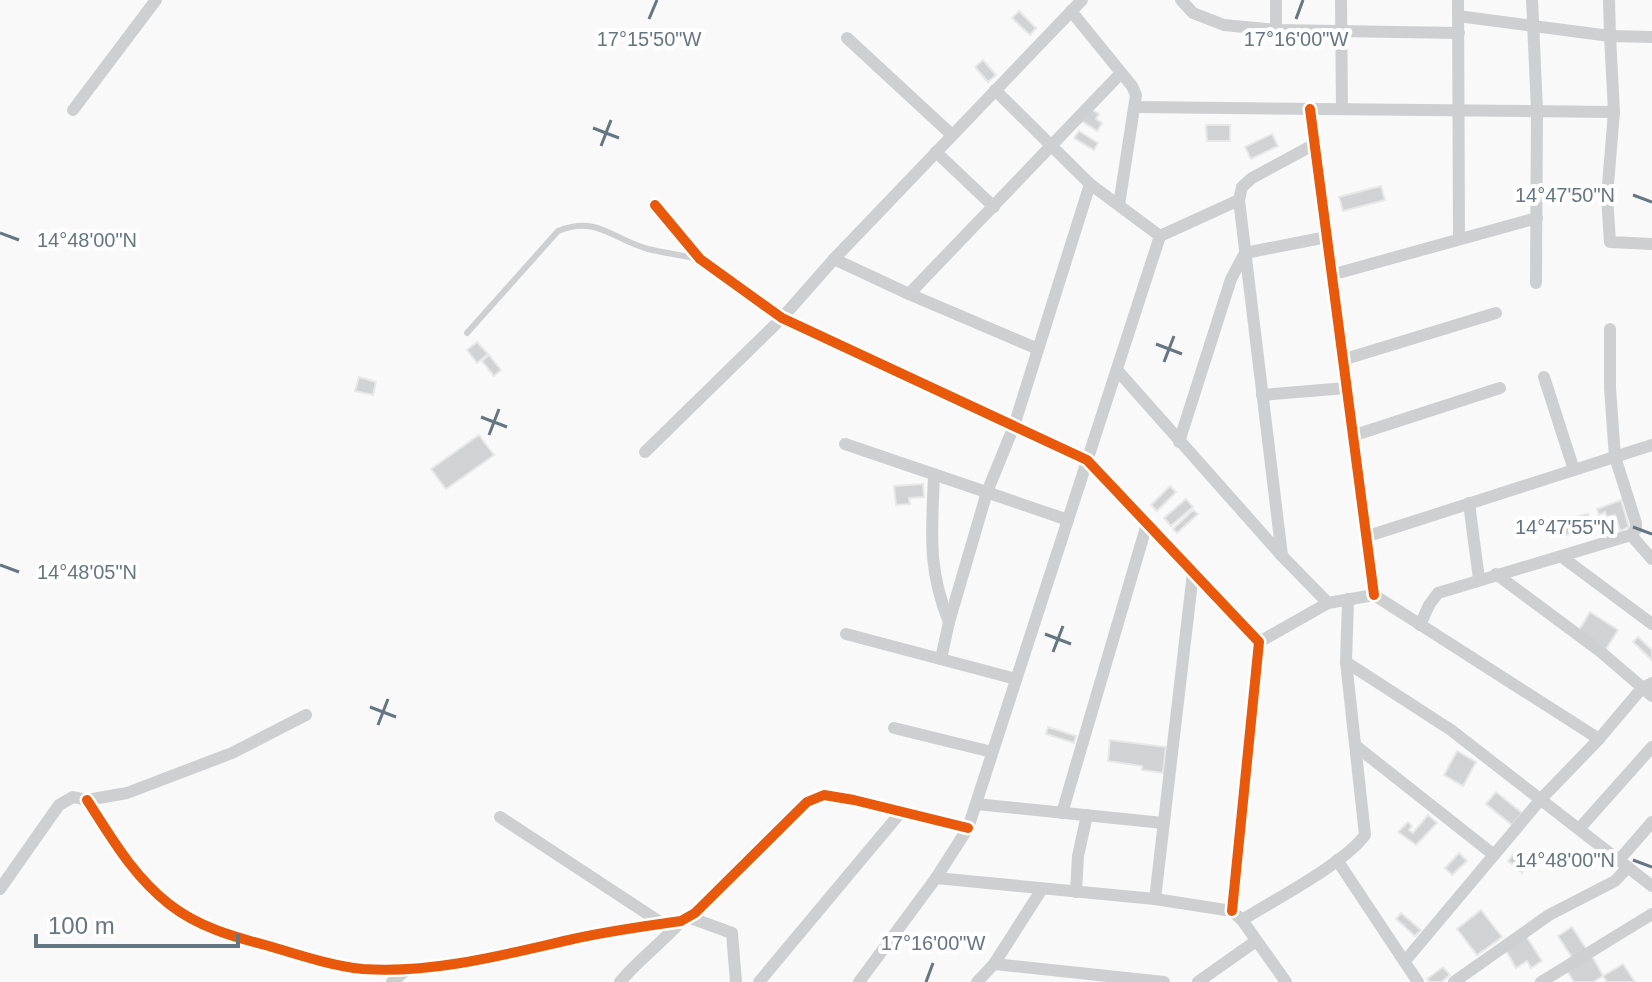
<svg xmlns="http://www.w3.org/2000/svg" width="1652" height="982" font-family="Helvetica,sans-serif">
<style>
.building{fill:#d0d2d3;stroke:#e8e8e8;stroke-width:2}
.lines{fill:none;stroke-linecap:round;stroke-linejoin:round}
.service{stroke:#cecfd0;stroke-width:6}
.minor{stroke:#cecfd0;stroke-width:12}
.cycleway-casing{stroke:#fff;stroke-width:15}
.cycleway{stroke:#e8590c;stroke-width:10}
.ticks{fill:none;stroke:#657683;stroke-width:3}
.ticks-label{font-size:20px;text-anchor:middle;fill:#657683;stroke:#fff;stroke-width:8;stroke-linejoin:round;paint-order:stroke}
</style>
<rect width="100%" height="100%" fill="#f9f9f9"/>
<g class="building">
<polygon points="1019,11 1036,28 1030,35 1012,18"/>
<polygon points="983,60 996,75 988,82 975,67"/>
<polygon points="1091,109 1099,114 1096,119 1102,123 1097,131 1082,121"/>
<polygon points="1206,125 1230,125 1230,141 1207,141"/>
<polygon points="1079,131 1098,143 1094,150 1074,138"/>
<polygon points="1272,134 1278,146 1251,159 1245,147"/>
<polygon points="1381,186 1385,200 1343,211 1339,197"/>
<polygon points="477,342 488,354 477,363 467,350"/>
<polygon points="489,355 501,370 494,376 482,361"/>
<polygon points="359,377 376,382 373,395 355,391"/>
<polygon points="479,435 494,455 446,489 431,469"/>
<polygon points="923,484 924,497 909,498 910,504 896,505 894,486"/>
<polygon points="1170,486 1176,492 1157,511 1151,505"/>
<polygon points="1186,499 1193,507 1171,526 1164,518"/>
<polygon points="1621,500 1629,527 1620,531 1615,515 1607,517 1605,512 1599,515 1597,509"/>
<polygon points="1193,510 1198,514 1177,533 1173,529"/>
<polygon points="1588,514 1591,524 1576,527 1576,533 1565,535 1564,530 1554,533 1553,523"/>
<polygon points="1590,612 1618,630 1606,649 1578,632"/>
<polygon points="1638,637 1652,650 1652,660 1633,642"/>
<polygon points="1048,727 1076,736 1074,743 1046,734"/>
<polygon points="1110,740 1166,747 1163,773 1142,770 1142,766 1108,761"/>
<polygon points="1457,751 1476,762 1463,786 1444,775"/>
<polygon points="1496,792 1522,813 1512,825 1486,804"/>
<polygon points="1428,815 1437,823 1416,845 1398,832 1408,822 1412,826 1409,830 1413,833"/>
<polygon points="1459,853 1467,861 1452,875 1445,868"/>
<polygon points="1514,853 1528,866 1522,873 1508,861"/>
<polygon points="1481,910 1502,937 1477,955 1457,929"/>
<polygon points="1401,913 1421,930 1415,936 1396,919"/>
<polygon points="1572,927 1587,950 1573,959 1558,936"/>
<polygon points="1526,936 1542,961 1531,968 1527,961 1516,968 1505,949"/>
<polygon points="1592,956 1603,976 1593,982 1574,982 1567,971"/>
<polygon points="1623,964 1635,982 1607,982 1603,976"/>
<polygon points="1443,967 1450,975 1441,982 1430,982 1427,979"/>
</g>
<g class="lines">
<path class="service" d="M467 333 558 231C597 215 612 239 648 249 664 253 682 255 698 259"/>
<g class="minor">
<polyline points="1181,0 1193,13 1224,25 1276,30 1459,33"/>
<polyline points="1341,0 1342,109"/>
<polyline points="1458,0 1459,239"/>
<polyline points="1532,0 1537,110 1536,283"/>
<polyline points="1071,11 1132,86 1136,95 1119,205"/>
<polyline points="1458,16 1610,36 1609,0"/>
<polyline points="1276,30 1276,0"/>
<polyline points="1652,37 1610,36 1614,112 1607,197 1610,242 1652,244"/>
<polyline points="847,38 952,135"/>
<polyline points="995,90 1090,184 1160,236"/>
<polyline points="1135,107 1614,112"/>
<polyline points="1310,109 1374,595"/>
<polyline points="73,110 156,0"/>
<polyline points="936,152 994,207"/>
<polyline points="655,205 700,259 782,318 1087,460 1259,642 1232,911"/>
<polyline points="834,259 909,294 1121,73"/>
<polyline points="1331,275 1537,218"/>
<polyline points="909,294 1038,349"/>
<polyline points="1342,360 1496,313"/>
<polyline points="1117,370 1282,556 1328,603"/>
<polyline points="1544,377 1574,470"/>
<polyline points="1262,395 1346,388"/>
<polyline points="1352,436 1500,388"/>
<polyline points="1179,442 1231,279 1245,253 1327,237"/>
<polyline points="845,444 1068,520"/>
<polyline points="645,452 782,318 834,259 1082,0"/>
<path d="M934 474C932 531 927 568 949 622"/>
<polyline points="1469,503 1479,579"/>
<polyline points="1631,535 1652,559"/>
<polyline points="1365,537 1652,445"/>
<polyline points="1282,556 1239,200 1242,187 1252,178 1315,144"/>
<polyline points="1562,557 1652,624"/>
<polyline points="1496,574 1601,652 1652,696"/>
<polyline points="1420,625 1429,605 1438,593 1631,535 1636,529 1636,523 1615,457 1610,388 1610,329"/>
<polyline points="846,634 1016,679"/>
<polyline points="1259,642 1328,603 1374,595 1599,739"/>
<polyline points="941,659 949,622 987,492 1014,426 1090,184"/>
<polyline points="1346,662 1451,730 1652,886"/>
<polyline points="894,728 992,752"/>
<polyline points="1356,746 1494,855"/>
<path d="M87 800C111 837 133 876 169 904 198 927 234 937 269 946 299 955 332 966 363 969 432 974 507 954 573 939 609 931 645 926 681 921L695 913 807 802 824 795 854 800 968 828"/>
<polyline points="976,804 1163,823"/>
<polyline points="1062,813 1147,524"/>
<polyline points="500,817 663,924"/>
<polyline points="1579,829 1652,747"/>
<polyline points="1337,860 1418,982"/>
<polyline points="1619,860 1652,822"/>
<polyline points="936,878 1155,899 1232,911 1242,920 1286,982"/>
<polyline points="0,889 59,805 73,797 87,800 127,793 232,753 306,715"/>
<polyline points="1076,892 1078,856 1087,815"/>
<polyline points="1155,899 1193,573"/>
<polyline points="688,917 732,933 736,982"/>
<path d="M1242 920C1274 900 1345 863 1365 835L1346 662 1348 599"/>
<polyline points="1405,961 1541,799 1599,739 1642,688 1652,683"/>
<polyline points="994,964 1164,982"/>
<polyline points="392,982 410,967"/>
<path d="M620 982C639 959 662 943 681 921"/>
<polyline points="759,982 901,812"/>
<polyline points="859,982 936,878 968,828 1160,236 1239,200"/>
<polyline points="977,982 994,964 1042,889"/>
<polyline points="1198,982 1256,941"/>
<polyline points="1454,982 1549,915 1615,881 1628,867"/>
<polyline points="1541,982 1652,914"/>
</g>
<g class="cycleway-casing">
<g id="cycleway">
<polyline points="1310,109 1374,595"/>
<polyline points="655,205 700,259 782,318 1087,460 1259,642 1232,911"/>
<path d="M87 800C111 837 133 876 169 904 198 927 234 937 269 946 299 955 332 966 363 969 432 974 507 954 573 939 609 931 645 926 681 921L695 913 807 802 824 795 854 800 968 828"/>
</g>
</g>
<use href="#cycleway" class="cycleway"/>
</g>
<path class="ticks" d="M649 19 657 0M1296 19 1303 0M593 128 619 138M601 146 611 120M1633 195 1652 202M0 233 19 240M1156 344 1182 354M1164 362 1174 336M481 417 507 427M489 435 499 409M1633 527 1652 534M0 565 19 572M1045 634 1071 644M1053 652 1063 626M370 707 396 717M378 725 388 699M1633 860 1652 867M926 982 933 963"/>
<g class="ticks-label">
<text x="649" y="46">17°15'50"W</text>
<text x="1296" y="46">17°16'00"W</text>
<text x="1565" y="202">14°47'50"N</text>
<text x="87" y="247">14°48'00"N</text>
<text x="1565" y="534">14°47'55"N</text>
<text x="87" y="579">14°48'05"N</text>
<text x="1565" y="867">14°48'00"N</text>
<text x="933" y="950">17°16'00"W</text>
</g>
<path d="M36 934v12h202v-12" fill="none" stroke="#657683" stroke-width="4"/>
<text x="48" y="934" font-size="24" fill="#657683" stroke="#ffffff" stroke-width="6" paint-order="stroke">100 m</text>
</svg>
